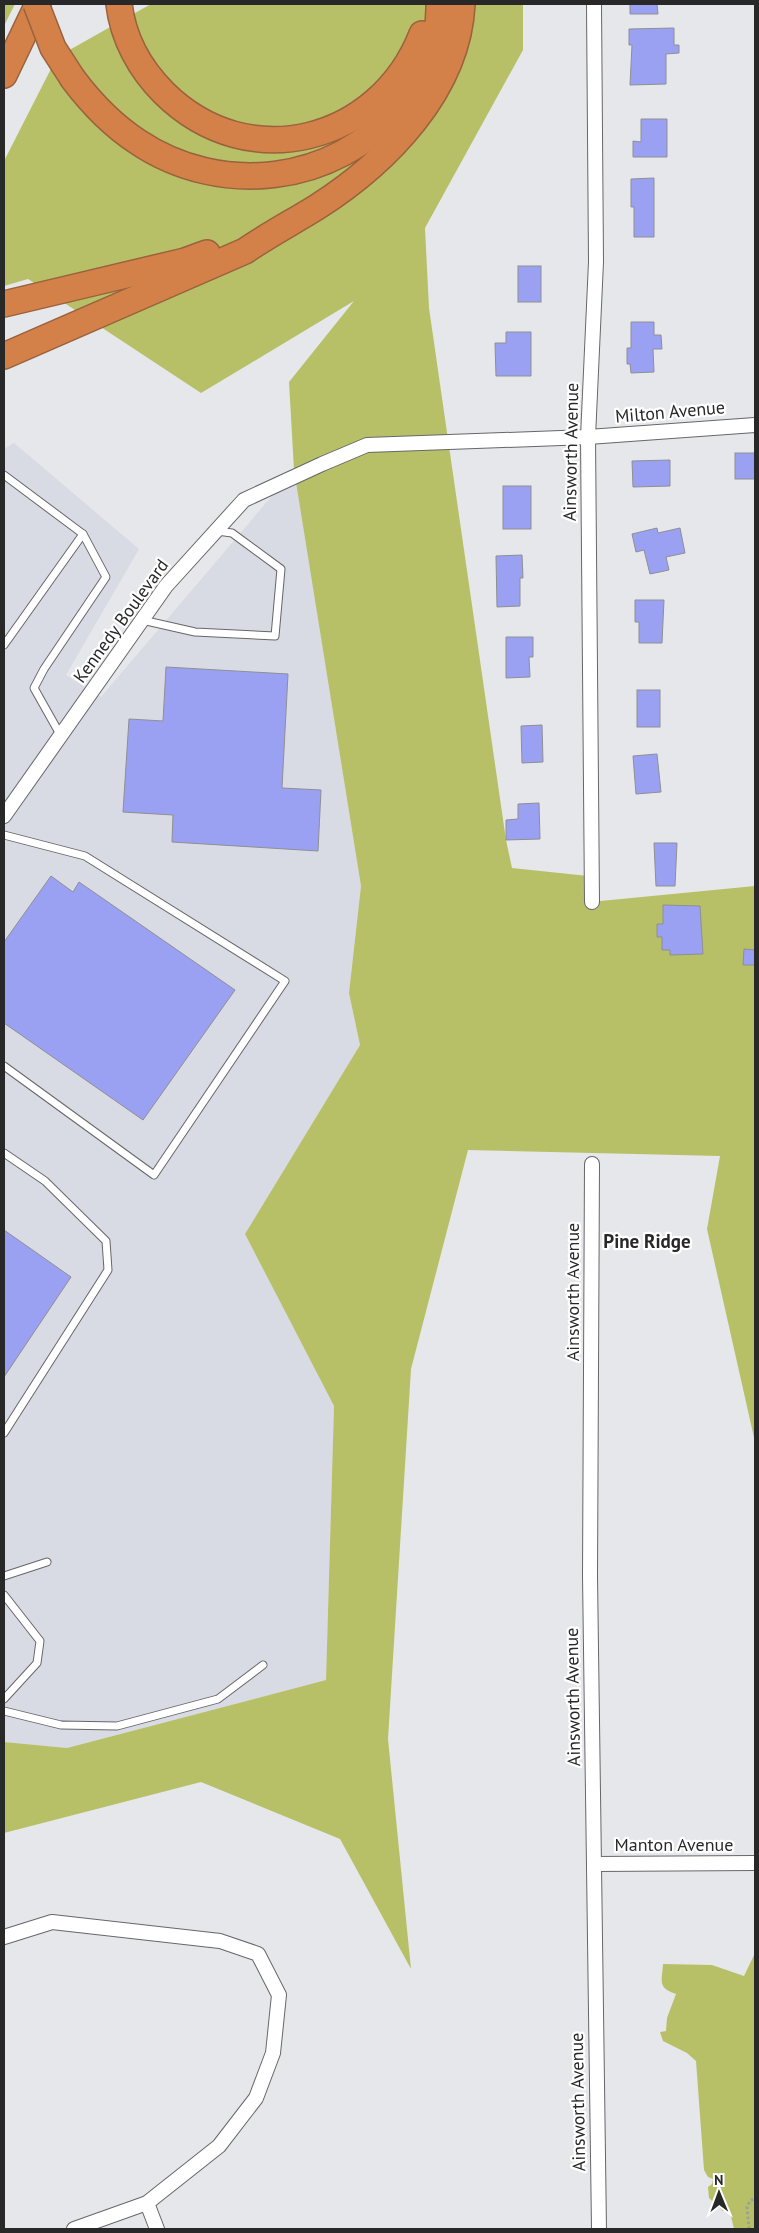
<svg xmlns="http://www.w3.org/2000/svg" width="759" height="2233" font-family="'PT Sans',sans-serif">
<style>
.built{fill:#d8dae4}
.green{fill:#b8c067}
.building{fill:#9ba1f2;stroke:#8e8f92}
.lines{fill:none;stroke-linecap:round;stroke-linejoin:round}
.lane-casing{stroke:#67676a;stroke-width:9}
.street-casing{stroke:#67676a;stroke-width:16}
.highway-casing{stroke:#98623e;stroke-width:28}
.path{stroke:#9c9d9f;stroke-width:3;stroke-dasharray:2.5 2.5;stroke-linecap:butt}
.lane{stroke:#fff;stroke-width:7}
.street{stroke:#fff;stroke-width:14}
.highway{stroke:#d48149;stroke-width:25}
.highway-bridge-casing{stroke:#98623e;stroke-width:28;stroke-linecap:butt}
.highway-bridge{stroke:#d48149;stroke-width:25}
.labels{text-anchor:middle;stroke-width:4.5;stroke-linejoin:round;paint-order:stroke}
.street-label{font-size:18px;fill:#282829;stroke:#fff}
.neighbourhood-label{font-size:19px;font-weight:bold;fill:#282829;stroke:#fff}
</style>
<rect width="100%" height="100%" fill="#e6e7ea"/>
<polygon class="built" points="14,443 139,549 66,675 101,697 294,470 361,886 349,993 360,1045 245,1234 334,1406 326,1680 67,1748 4,1742 4,449"/>
<g class="green">
<polygon points="4,4 15,4 4,26"/>
<polygon points="151,4 523,4 523,50 425,228 429,308 506,840 512,868 588,876 590,902 755,886 755,1442 707,1229 720,1156 468,1150 411,1369 388,1739 411,1969 340,1839 201,1782 4,1833 4,1742 67,1748 326,1680 334,1406 245,1234 360,1045 349,993 361,886 294,470 289,382 354,301 201,393 28,279 4,286 4,161 57,57"/>
<path d="M755 1953V2229H734L729 2208 723 2211 709 2198 708 2187 712 2184 713 2179 708 2177 704 2170 696 2061 687 2053 663 2041 660 2032 666 2031 667 2018 676 1994C657 1988 662 1981 663 1964L712 1965 744 1976Z"/>
</g>
<g class="building">
<polygon points="630,4 657,4 658,14 630,14"/>
<polygon points="674,28 674,45 679,45 679,53 666,54 666,84 630,85 632,45 629,45 629,29"/>
<polygon points="641,119 667,119 667,157 633,157 633,141 641,142"/>
<polygon points="654,178 654,237 634,237 634,207 631,207 631,179"/>
<rect x="518" y="266" width="23" height="36"/>
<polygon points="631,322 654,322 654,335 661,335 662,349 653,349 654,372 631,373 630,364 627,364 627,348 631,348"/>
<polygon points="506,332 531,332 531,376 496,376 495,343 506,343"/>
<rect x="735" y="453" width="20" height="26"/>
<polygon points="670,460 670,486 633,487 632,461"/>
<rect x="503" y="486" width="28" height="43"/>
<polygon points="657,528 658,533 680,528 685,553 666,557 669,570 650,574 644,550 636,552 632,534"/>
<polygon points="522,555 523,578 520,578 520,606 497,607 496,556"/>
<polygon points="635,600 664,600 662,643 639,643 639,622 635,622"/>
<polygon points="506,637 533,637 533,657 529,657 530,677 506,678"/>
<polygon points="166,667 288,674 282,788 321,790 318,851 172,842 173,815 123,812 129,719 163,721"/>
<rect x="637" y="690" width="23" height="37"/>
<polygon points="542,725 543,762 522,763 521,726"/>
<polygon points="657,754 661,792 636,794 633,756"/>
<polygon points="539,803 540,839 506,840 506,820 518,819 518,804"/>
<polygon points="654,843 677,843 675,886 656,886"/>
<polygon points="51,876 73,892 79,882 235,990 143,1120 4,1023 4,942"/>
<polygon points="663,905 700,906 703,954 670,955 670,950 662,950 662,937 657,937 657,924 663,924"/>
<polygon points="744,949 755,950 755,965 743,965"/>
<polygon points="4,1230 71,1277 4,1377"/>
</g>
<g class="lines">
<g class="lane-casing">
<g id="lane">
<polyline points="4,475 83,534 4,645"/>
<polyline points="142,620 195,632 275,636 281,569 232,533 217,531"/>
<polyline points="61,736 34,688 44,669 106,577 83,534"/>
<polyline points="4,835 85,856 285,981 154,1175 4,1066"/>
<polyline points="4,1153 45,1181 106,1241 108,1270 4,1433"/>
<polyline points="4,1576 47,1562"/>
<polyline points="4,1595 40,1641 37,1663 4,1699"/>
<polyline points="4,1711 61,1725 117,1726 218,1699 263,1665"/>
</g>
</g>
<g class="street-casing">
<g id="street">
<polyline points="4,816 166,586 244,500 322,464 367,445 588,437 755,425"/>
<polyline points="592,902 588,437 596,262 594,4"/>
<polyline points="592,1164 590,1576 599,2229"/>
<polyline points="594,1864 755,1863"/>
<polyline points="4,1937 52,1922 220,1941 258,1954 279,1995 273,2053 256,2098 219,2146 147,2203 74,2229"/>
<polyline points="147,2203 157,2229"/>
</g>
</g>
<g class="highway-casing">
<g id="highway">
<path d="M119 4C123 38 140 69 164 93 249 177 380 142 422 34"/>
<polyline points="4,75 38,4"/>
<path d="M73 79C91 103 112 125 138 142 220 197 335 185 399 107 424 78 440 42 439 4"/>
<polyline points="4,304 185,261 207,253"/>
<path d="M4 356 245 251C268 235 293 222 317 207 386 163 458 91 462 4"/>
</g>
</g>
<polyline class="path" points="749,2229 747,2207 750,2201 755,2198"/>
<use href="#lane" class="lane"/>
<use href="#street" class="street"/>
<use href="#highway" class="highway"/>
<g class="highway-bridge-casing">
<polyline id="highway-bridge" points="36,4 53,48 73,79"/>
</g>
<use href="#highway-bridge" class="highway-bridge"/>
</g>
<g class="labels">
<g class="street-label">
<text transform="translate(670 412) rotate(-5)" y="6">Milton Avenue</text>
<text transform="translate(571 452) rotate(-89)" y="6">Ainsworth Avenue</text>
<text transform="translate(121 621) rotate(-54)" y="6">Kennedy Boulevard</text>
<text transform="translate(573 1292) rotate(-90)" y="6">Ainsworth Avenue</text>
<text transform="translate(573 1697) rotate(-91)" y="6">Ainsworth Avenue</text>
<text x="674" y="1851">Manton Avenue</text>
<text transform="translate(578 2102) rotate(-91)" y="6">Ainsworth Avenue</text>
</g>
<g class="neighbourhood-label">
<text x="647" y="1248">Pine Ridge</text>
</g>
</g>
<rect width="759" height="2233" fill="none" stroke="#282829" stroke-width="10"/>
<g transform="translate(719 2193) rotate(359)" stroke="#ffffff" stroke-width="4" paint-order="stroke">
<path d="M0-4L9 19L0 12L-9 19Z" fill="#282829"/>
<text y="-8" font-size="14" font-weight="bold" text-anchor="middle" fill="#282829">N</text>
</g>
</svg>
